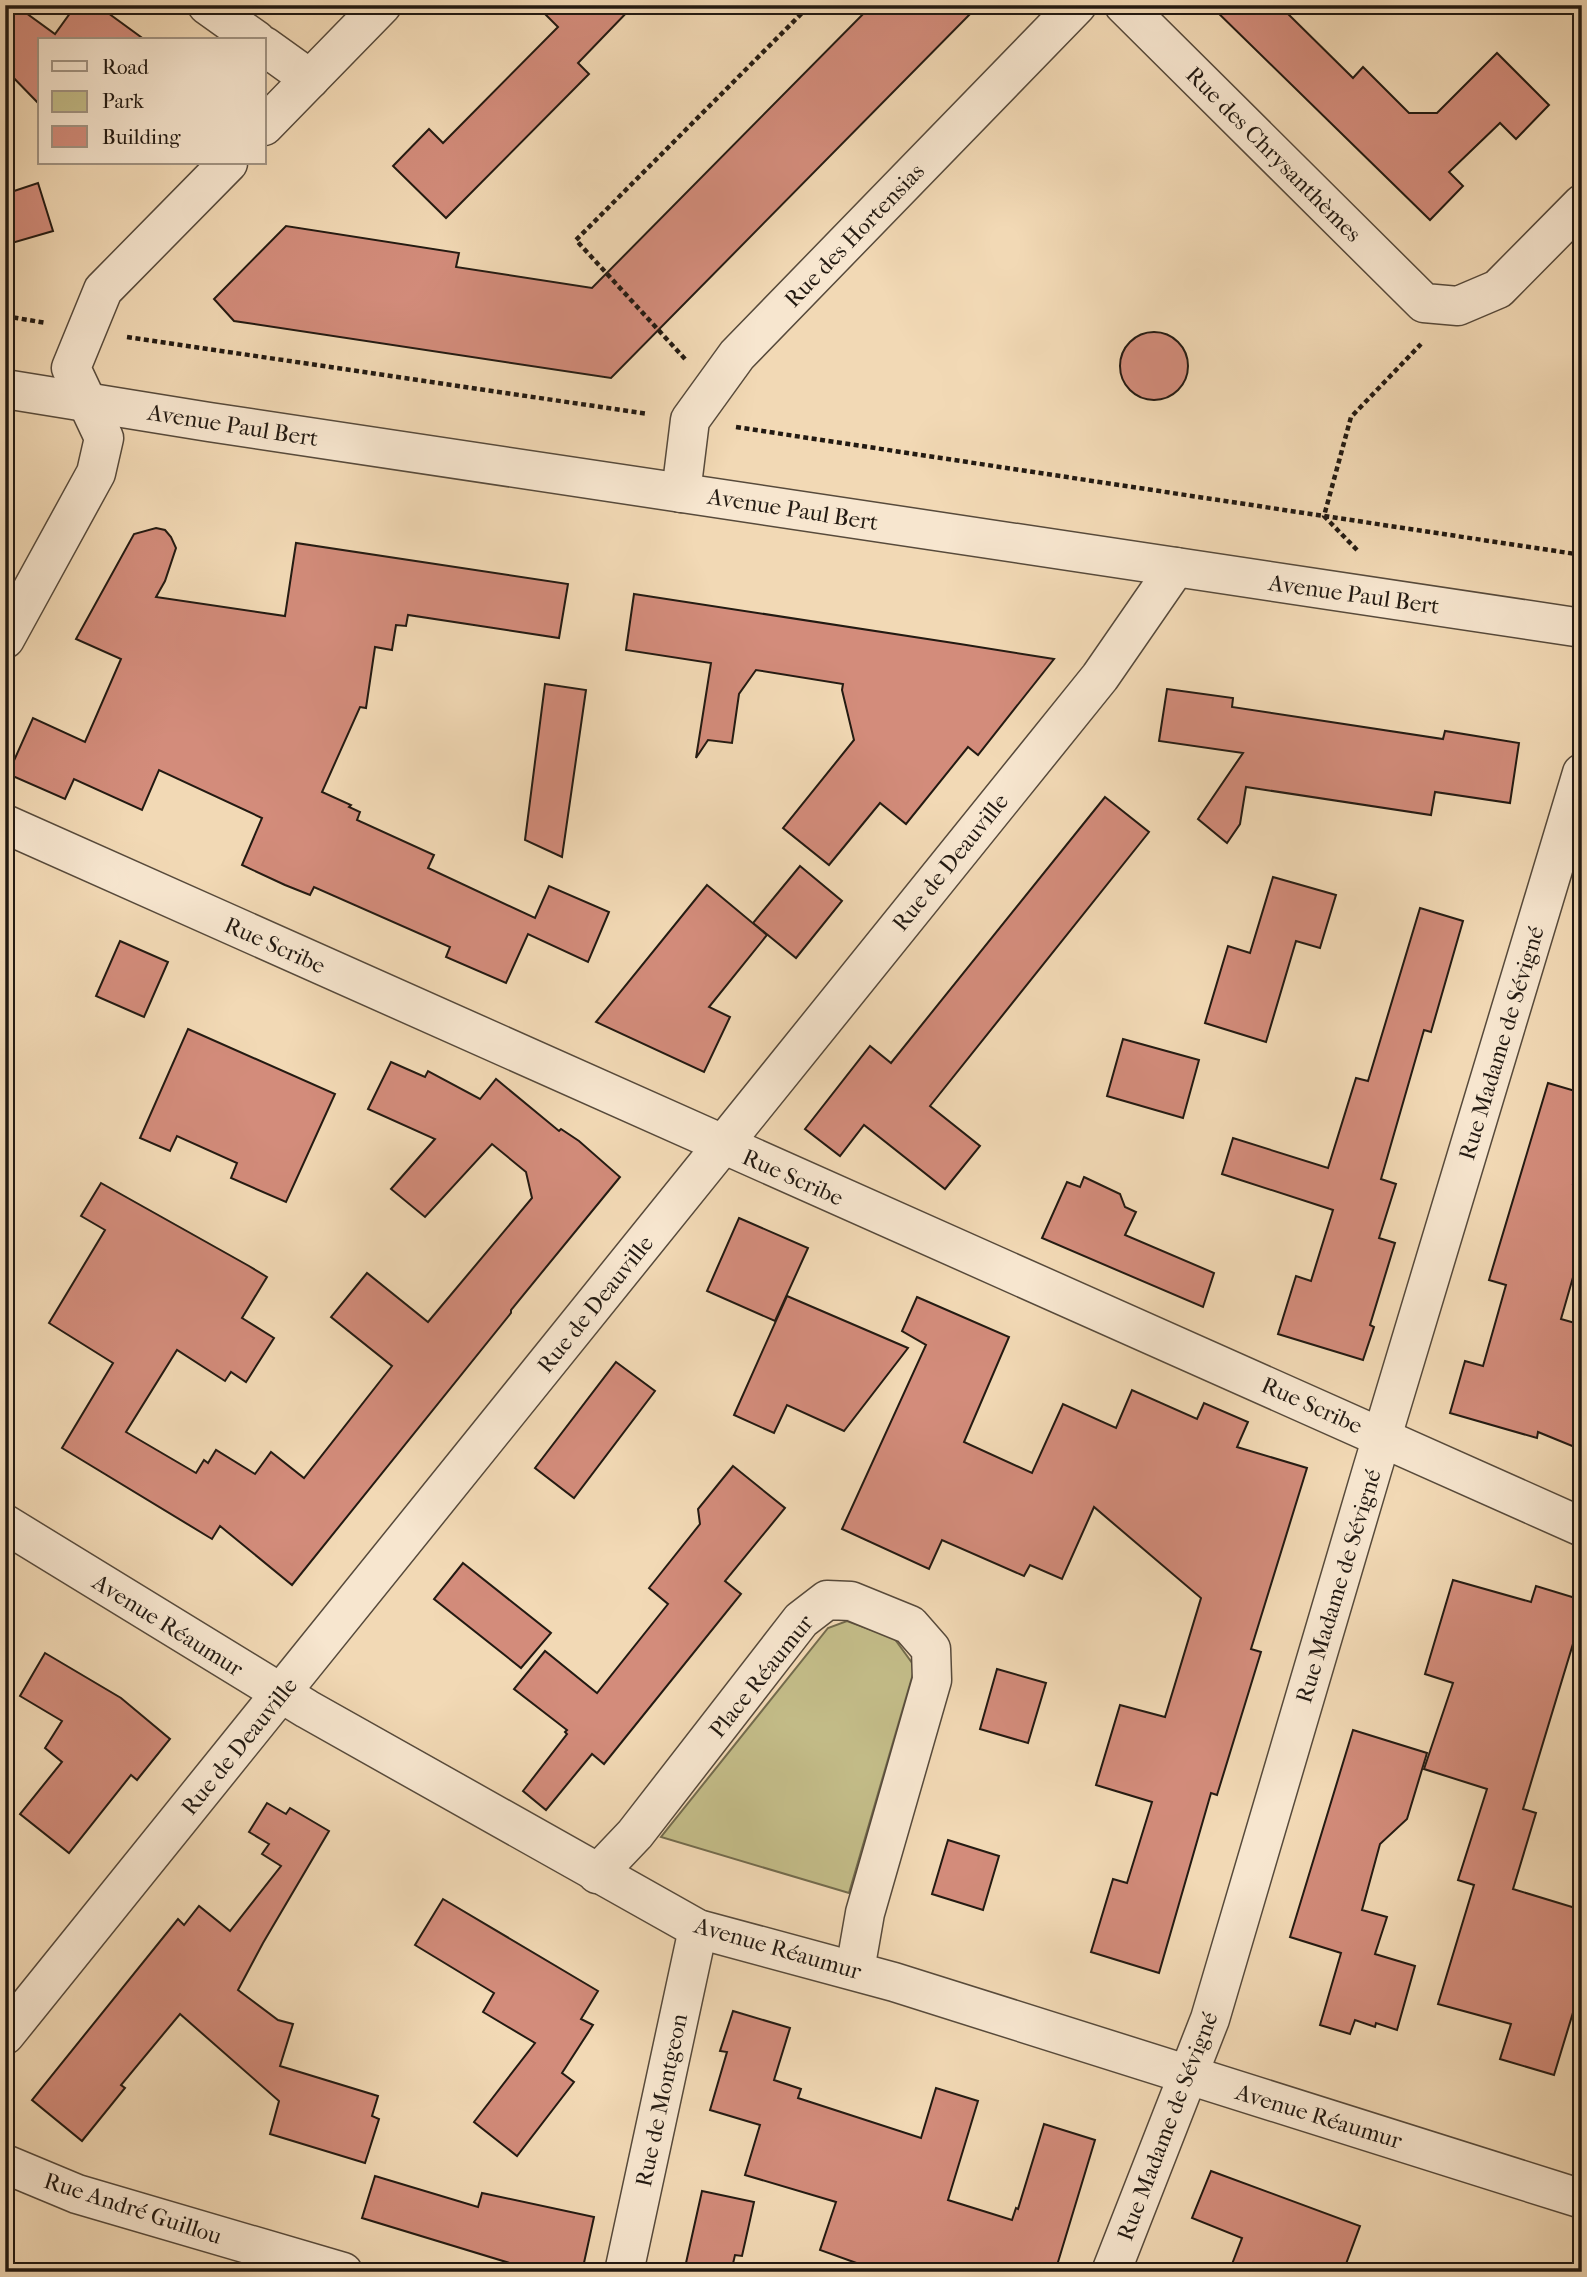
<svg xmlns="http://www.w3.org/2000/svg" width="1587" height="2277" font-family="'IM FELL French Canon',serif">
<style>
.green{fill:#c3bc88;stroke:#736b4d;stroke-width:2}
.building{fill:#d38c7b;stroke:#231a12;stroke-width:2}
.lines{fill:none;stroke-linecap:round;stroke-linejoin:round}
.minor-casing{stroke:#574a3b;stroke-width:41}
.tertiary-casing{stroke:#574a3b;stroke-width:41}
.path{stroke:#231a12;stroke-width:4.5;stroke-dasharray:5 3.5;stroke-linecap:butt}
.minor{stroke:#f7e6cf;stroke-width:38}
.tertiary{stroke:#f7e6cf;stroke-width:38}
.labels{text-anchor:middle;stroke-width:5;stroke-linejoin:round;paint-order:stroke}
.street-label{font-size:23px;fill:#231a12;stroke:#f7e6cf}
</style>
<rect width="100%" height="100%" fill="#f2d9b5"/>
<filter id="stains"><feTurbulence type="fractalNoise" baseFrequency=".00286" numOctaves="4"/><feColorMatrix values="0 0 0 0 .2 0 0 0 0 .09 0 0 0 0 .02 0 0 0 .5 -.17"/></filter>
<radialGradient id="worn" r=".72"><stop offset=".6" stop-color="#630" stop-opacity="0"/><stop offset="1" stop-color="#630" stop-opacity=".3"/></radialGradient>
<polygon class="green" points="847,1621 894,1638 915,1667 849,1893 661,1837 828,1628"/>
<g class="building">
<polygon points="5,5 15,5 55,34 76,5 97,5 145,40 40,40 40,105 5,69"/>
<polygon points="536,5 634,5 578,63 589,74 446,218 393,166 429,129 443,143 558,27"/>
<polygon points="872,5 979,5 611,378 234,321 214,299 286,226 459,253 456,267 592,288"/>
<polygon points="1210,5 1279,5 1353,78 1363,67 1409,113 1437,113 1497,53 1549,105 1516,139 1500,123 1449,172 1463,186 1430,220"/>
<polygon points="38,183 53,231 5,245 5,194"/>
<circle cx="1154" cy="366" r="34"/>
<polygon points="156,528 165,530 171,537 176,548 165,581 156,597 285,616 296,543 568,584 559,638 408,615 406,626 396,625 392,650 375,647 366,708 360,707 322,792 351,805 349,807 360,812 357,820 434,855 428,868 535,918 549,886 609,912 588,962 528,934 506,983 446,957 450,947 314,887 310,895 285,885 242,865 262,818 159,770 142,810 74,779 65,799 8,774 33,718 85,742 121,659 76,639 134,534"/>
<polygon points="634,594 960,644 1054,659 978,755 968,747 906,824 880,803 829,865 783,828 854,740 842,690 843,684 756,670 739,694 732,743 708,740 696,758 711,663 626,650"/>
<polygon points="545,684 586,690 562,857 525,840"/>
<polygon points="1167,689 1233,698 1232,707 1443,739 1445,731 1519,743 1510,803 1435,792 1431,815 1246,787 1240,824 1227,843 1198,819 1243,753 1159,741"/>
<polygon points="1105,797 1149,832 930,1106 980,1146 945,1189 864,1125 840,1156 805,1129 870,1046 891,1063"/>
<polygon points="800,866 842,901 796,958 753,923"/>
<polygon points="1273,877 1336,895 1320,948 1296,941 1266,1042 1205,1023 1228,946 1250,953"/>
<polygon points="707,885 767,935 709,1007 730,1017 704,1072 596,1022"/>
<polygon points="1420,908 1463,921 1431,1032 1424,1030 1381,1179 1396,1184 1379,1238 1395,1243 1370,1325 1374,1327 1363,1360 1278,1334 1296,1276 1311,1281 1333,1210 1222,1174 1233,1138 1328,1168 1356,1078 1368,1081"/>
<polygon points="120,941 168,962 144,1017 96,996"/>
<polygon points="188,1029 335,1094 286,1202 231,1178 237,1163 177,1136 170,1151 140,1138"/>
<polygon points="1123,1039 1199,1060 1183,1118 1107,1096"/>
<polygon points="391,1062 425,1077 428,1071 480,1099 496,1079 559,1131 561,1129 579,1141 620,1177 511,1310 511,1313 292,1585 220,1526 212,1539 62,1448 113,1363 49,1323 105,1230 81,1216 101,1183 249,1266 267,1277 242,1318 274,1338 246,1382 231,1372 225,1381 177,1350 126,1432 196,1473 204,1460 208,1463 216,1450 255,1474 271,1452 304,1478 392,1366 331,1317 367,1273 428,1322 532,1198 526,1172 492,1144 425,1217 391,1189 435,1139 368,1109"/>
<polygon points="1548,1083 1582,1093 1582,1153 1573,1184 1582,1187 1582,1246 1561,1319 1582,1325 1582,1450 1538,1432 1537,1438 1450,1413 1465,1361 1483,1366 1506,1285 1489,1280"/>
<polygon points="1084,1177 1120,1194 1125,1207 1136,1212 1125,1235 1214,1273 1203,1307 1042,1238 1067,1182 1080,1187"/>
<polygon points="739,1218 808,1248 775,1321 707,1291"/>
<polygon points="787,1296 908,1348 844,1431 787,1405 774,1433 734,1415"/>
<polygon points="917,1297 1009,1337 964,1442 1032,1473 1063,1404 1116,1428 1132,1390 1197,1419 1204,1403 1248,1422 1237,1447 1307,1468 1251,1649 1261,1652 1217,1795 1211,1793 1159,1973 1091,1952 1113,1879 1127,1883 1152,1802 1096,1785 1120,1705 1165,1717 1201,1598 1094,1507 1062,1579 1030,1565 1024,1576 942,1540 929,1569 842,1529 926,1345 902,1331"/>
<polygon points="616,1362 655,1391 574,1498 535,1468"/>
<polygon points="733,1466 785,1508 725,1581 741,1594 604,1764 592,1754 546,1810 523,1791 567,1734 565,1732 567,1730 514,1689 545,1651 597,1693 668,1604 649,1588 700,1524 698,1509"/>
<polygon points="463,1563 551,1633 521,1668 434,1599"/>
<polygon points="1453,1580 1531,1602 1536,1586 1582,1600 1582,1614 1523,1809 1536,1813 1513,1889 1582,1910 1582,1983 1554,2075 1500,2059 1511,2024 1438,2004 1474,1885 1458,1880 1487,1789 1424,1769 1453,1683 1425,1674"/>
<polygon points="45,1653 121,1698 170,1739 137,1780 131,1775 69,1853 20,1814 62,1762 45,1748 62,1721 20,1696"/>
<polygon points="997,1669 1046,1683 1028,1743 980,1729"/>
<polygon points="1353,1730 1427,1753 1407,1819 1380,1844 1362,1910 1387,1917 1375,1954 1415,1966 1397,2030 1376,2023 1375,2027 1355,2020 1350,2034 1320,2025 1341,1953 1290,1937"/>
<polygon points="267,1803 286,1814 290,1808 329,1831 263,1943 238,1990 278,2020 293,2024 280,2066 378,2096 372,2116 379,2119 365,2163 270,2134 279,2101 180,2014 121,2085 125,2088 82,2141 32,2100 178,1919 184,1925 199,1906 230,1931 281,1866 262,1854 269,1844 249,1832"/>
<polygon points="948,1840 999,1856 983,1910 932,1894"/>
<polygon points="443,1899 598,1991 581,2019 593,2025 562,2073 574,2082 517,2156 474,2122 535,2043 483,2012 494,1993 415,1945"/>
<polygon points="733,2011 790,2028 774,2080 801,2089 798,2098 921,2138 936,2088 978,2101 948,2200 1012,2220 1016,2208 1018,2209 1044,2124 1095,2140 1055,2272 861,2272 862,2265 820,2250 836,2202 745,2175 760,2125 710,2110 727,2052 720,2051"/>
<polygon points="1211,2171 1360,2226 1343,2272 1229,2272 1242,2238 1192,2218"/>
<polygon points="375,2176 478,2207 482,2193 594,2217 582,2272 511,2272 513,2264 362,2218"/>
<polygon points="702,2191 754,2202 742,2256 735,2255 731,2272 684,2272"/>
</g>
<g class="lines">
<g class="minor-casing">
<g id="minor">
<polyline points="207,5 256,40"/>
<polyline points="1124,5 1424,303 1458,306 1498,289 1582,204"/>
<polyline points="264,46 310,79"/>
<polyline points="264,126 382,5"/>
<polyline points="681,493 690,420 737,355 1077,5"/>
<polyline points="5,639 96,473 104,438 71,368 103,290 228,163"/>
<polyline points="5,824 1582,1527"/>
<polyline points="5,1524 307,1709 698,1929 894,1982 1582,2199"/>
<polyline points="597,1874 635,1834 801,1620 827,1600 851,1601 910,1625 931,1649 932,1680 865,1913 855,1970"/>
<polyline points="5,2035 1100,677 1176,567"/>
<polyline points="5,2164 77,2194 343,2272"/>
<polyline points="624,2272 698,1929"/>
<polyline points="1111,2272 1210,2019 1372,1470 1582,773"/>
</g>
</g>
<g class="tertiary-casing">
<polyline id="tertiary" points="5,389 209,422 1582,628"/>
</g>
<g class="path">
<polyline points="5,316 46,323"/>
<polyline points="127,337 648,414"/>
<polyline points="685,359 576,240 810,5"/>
<polyline points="736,427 1582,555"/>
<polyline points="1357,550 1324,516 1351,417 1421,344"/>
</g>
<use href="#minor" class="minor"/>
<use href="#tertiary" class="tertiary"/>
</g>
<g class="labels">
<g class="street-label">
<text transform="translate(1274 154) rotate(45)" y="8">Rue des Chrysanthèmes</text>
<text transform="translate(854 235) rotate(-46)" y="8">Rue des Hortensias</text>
<text transform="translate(233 425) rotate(9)" y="8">Avenue Paul Bert</text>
<text transform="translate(793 509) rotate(9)" y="8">Avenue Paul Bert</text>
<text transform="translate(1354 594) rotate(8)" y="8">Avenue Paul Bert</text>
<text transform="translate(950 862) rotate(-51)" y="8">Rue de Deauville</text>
<text transform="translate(275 945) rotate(24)" y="8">Rue Scribe</text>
<text transform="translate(1501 1043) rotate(-73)" y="8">Rue Madame de Sévigné</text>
<text transform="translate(793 1177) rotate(24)" y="8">Rue Scribe</text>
<text transform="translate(595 1304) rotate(-51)" y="8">Rue de Deauville</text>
<text transform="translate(1312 1405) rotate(24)" y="8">Rue Scribe</text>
<text transform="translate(1338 1586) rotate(-73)" y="8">Rue Madame de Sévigné</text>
<text transform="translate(168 1625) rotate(32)" y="8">Avenue Réaumur</text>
<text transform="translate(761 1676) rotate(-51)" y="8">Place Réaumur</text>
<text transform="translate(239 1746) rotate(-51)" y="8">Rue de Deauville</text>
<text transform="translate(778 1948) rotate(16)" y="8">Avenue Réaumur</text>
<text transform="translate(661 2100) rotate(-78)" y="8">Rue de Montgeon</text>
<text transform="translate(1319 2116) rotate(17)" y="8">Avenue Réaumur</text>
<text transform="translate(1167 2126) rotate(-69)" y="8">Rue Madame de Sévigné</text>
<text transform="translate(133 2208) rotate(18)" y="8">Rue André Guillou</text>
</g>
</g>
<rect width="1587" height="2277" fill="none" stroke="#f2d9b5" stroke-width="28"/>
<rect x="7" y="7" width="1573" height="2263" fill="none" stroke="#231a12" stroke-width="3.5"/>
<rect x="14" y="14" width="1559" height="2249" fill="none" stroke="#231a12" stroke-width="2"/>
<rect x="38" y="38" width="228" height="126" fill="#f7e6cf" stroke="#a29483" stroke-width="2"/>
<rect x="52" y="61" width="35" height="10" fill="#f7e6cf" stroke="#a29483" stroke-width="2"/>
<text x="102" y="74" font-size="21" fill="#231a12">Road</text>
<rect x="52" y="91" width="35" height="21" fill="#c3bc88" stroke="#a29483" stroke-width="2"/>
<text x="102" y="108" font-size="21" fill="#231a12">Park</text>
<rect x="52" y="126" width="35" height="21" fill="#d38c7b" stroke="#a29483" stroke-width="2"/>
<text x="102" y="144" font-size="21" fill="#231a12">Building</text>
<rect width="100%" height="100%" filter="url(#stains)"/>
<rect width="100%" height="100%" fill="url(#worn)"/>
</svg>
